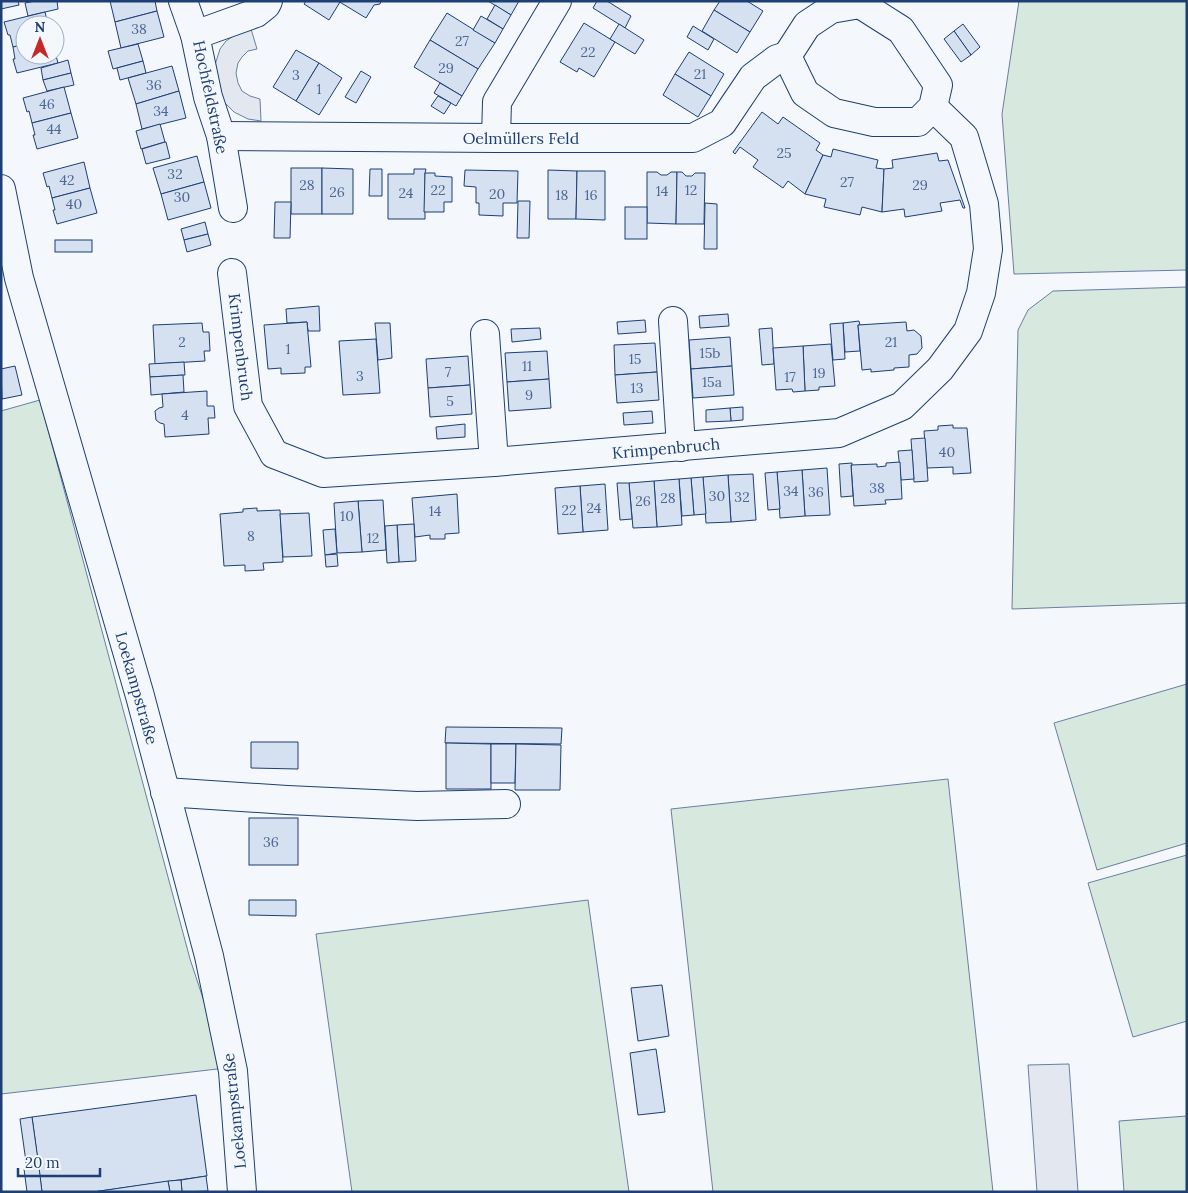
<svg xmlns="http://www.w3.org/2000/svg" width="1188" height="1193" font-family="Lora,serif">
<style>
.green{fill:#d7e8df;stroke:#687fa3}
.parking{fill:#e3e8f0;stroke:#687fa3}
.building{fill:#d5e0f0;stroke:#1d3f73}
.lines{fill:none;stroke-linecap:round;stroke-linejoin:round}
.minor-casing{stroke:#1d3f73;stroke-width:30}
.minor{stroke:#f4f7fb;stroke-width:28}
.labels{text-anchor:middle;stroke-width:4;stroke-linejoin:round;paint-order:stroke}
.number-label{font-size:14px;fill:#4b6792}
.street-label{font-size:16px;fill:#1d3f73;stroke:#f4f7fb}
</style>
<rect width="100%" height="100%" fill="#f4f7fb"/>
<g class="green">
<polygon points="1019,1 1187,1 1187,270 1014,274 1002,114"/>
<polygon points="1187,287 1187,603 1012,609 1018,330 1028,310 1053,291"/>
<polygon points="40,400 190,959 226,1068 1,1094 1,411"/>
<polygon points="1187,684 1187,843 1097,870 1054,723"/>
<polygon points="948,779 993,1192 713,1192 671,809"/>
<polygon points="1187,855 1187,1021 1133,1037 1088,883"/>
<polygon points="588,900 629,1192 352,1192 316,934"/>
<polygon points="1187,1116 1187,1192 1124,1192 1119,1121"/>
</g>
<g class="parking">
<polygon points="251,29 257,49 248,51 242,57 238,63 236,73 238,83 242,91 250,96 260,99 261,121 248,119 234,112 222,100 214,68 220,49 226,41 238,33"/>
<polygon points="1069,1064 1078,1192 1037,1192 1028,1065"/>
</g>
<g class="building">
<polygon points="1,1 18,1 19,5 1,9"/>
<polygon points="35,1 57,1 58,9 28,16 25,3"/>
<polygon points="110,1 155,1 157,11 115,22"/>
<polygon points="306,1 338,1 340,2 329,20 304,4"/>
<polygon points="338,1 381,1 380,4 374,5 366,18"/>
<polygon points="488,1 519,1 511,15"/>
<polygon points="597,1 607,1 631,16 625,28 593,8"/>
<polygon points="720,1 747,1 763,11 750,32 714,10"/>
<polygon points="495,5 511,15 503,29 487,19"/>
<polygon points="714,10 750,32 737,53 702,31"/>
<polygon points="157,11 164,37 121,48 115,22"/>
<polygon points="45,12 48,25 25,25 25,44 13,47 10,35 8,35 4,22"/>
<polygon points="447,13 495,43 478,69 430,40"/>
<polygon points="481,16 503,29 495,43 473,30"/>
<polygon points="584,23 615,42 594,77 579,68 577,72 560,62"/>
<polygon points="619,24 644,40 635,54 610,39"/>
<polygon points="963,24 980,47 971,55 954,31"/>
<polygon points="693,26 714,39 708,50 687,37"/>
<polygon points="954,31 971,55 961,62 944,39"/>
<polygon points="430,40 478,69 462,96 414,67"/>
<polygon points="25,44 25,55 55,55 55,52 58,63 17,73 13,59 15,59 13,47"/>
<polygon points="138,44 143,61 113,69 108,51"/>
<polygon points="296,50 319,63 296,101 273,87"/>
<polygon points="689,52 724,74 711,96 675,74"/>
<polygon points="68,60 71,73 43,80 41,68"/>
<polygon points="143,61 146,73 120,80 117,68"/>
<polygon points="319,63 342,78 319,115 296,101"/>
<polygon points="172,66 179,91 136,104 128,78"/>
<polygon points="361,71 371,77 356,103 345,97"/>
<polygon points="71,73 74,85 47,91 43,80"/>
<polygon points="675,74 711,96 698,117 663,95"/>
<polygon points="440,83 462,96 456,106 434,93"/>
<polygon points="64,87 71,113 32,123 29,111 27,112 23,98"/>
<polygon points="179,91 186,118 142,129 136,104"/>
<polygon points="438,96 451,103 444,114 431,106"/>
<polygon points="762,112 778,124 783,117 820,143 816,150 823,155 805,194 788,181 783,188 753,167 758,160 740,147 735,154 733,152"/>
<polygon points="71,113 78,138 37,149 33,135 35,135 32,123"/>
<polygon points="160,124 165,142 141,149 136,131"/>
<polygon points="165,142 166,142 170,158 146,164 142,149"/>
<polygon points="833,149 878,160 876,168 884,169 882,212 862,207 860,215 824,207 826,199 805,194 823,155 831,157"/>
<polygon points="937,153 939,161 948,160 965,208 963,208 960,200 940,203 942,211 905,217 904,209 882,212 884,169 893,168 892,160"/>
<polygon points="197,156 204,182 161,194 153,168"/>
<polygon points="84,162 90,188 52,198 49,186 47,187 43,173"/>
<rect x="291" y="168" width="31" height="46"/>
<polygon points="322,168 353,169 353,214 322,214"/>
<polygon points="370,169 382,169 382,196 369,196"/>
<polygon points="414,169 426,169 425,173 425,219 388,219 388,174 414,174"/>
<polygon points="465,170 518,171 517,203 503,203 503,216 479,215 479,203 476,203 476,187 464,186"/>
<polygon points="548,170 577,171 576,219 548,219"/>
<polygon points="577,171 605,171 605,220 576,219"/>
<polygon points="647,172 657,172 661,175 667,175 671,172 677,172 676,224 647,223"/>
<polygon points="677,172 682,172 686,176 692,176 695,173 705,173 704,224 676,224"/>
<polygon points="425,173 435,173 435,176 452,177 452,202 444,202 444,212 424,212"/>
<polygon points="204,182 211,208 168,220 161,194"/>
<polygon points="90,188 97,213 57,224 53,210 55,210 52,198"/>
<polygon points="518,201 530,201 529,238 517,238"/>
<polygon points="275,202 291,202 290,238 274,238"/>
<polygon points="705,203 717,204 717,249 704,249"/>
<rect x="625" y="207" width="22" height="32"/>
<polygon points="205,222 208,234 184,240 181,229"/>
<polygon points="208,234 211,245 187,252 184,240"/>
<rect x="55" y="240" width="37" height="12"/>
<polygon points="319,306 320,331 308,331 307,322 287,323 286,309"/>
<polygon points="728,314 729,326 700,328 699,316"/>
<polygon points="645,320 646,332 618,334 617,322"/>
<polygon points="859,321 860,325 858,325 860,351 845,352 843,323"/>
<polygon points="307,322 311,367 305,367 305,373 281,374 281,368 268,369 264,325"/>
<polygon points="906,322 907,331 914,330 921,336 922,348 917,354 909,355 909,367 894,368 894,370 871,372 871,369 862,370 858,325"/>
<polygon points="202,323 203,332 209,332 210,351 204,351 205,361 155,364 153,325"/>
<polygon points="375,323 390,323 392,358 378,360"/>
<polygon points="843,323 845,359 833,360 830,324"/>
<polygon points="540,328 541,339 512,342 511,329"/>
<polygon points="772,328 774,364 762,365 759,329"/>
<polygon points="730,337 732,366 691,369 689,340"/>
<polygon points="376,339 380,393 343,395 339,341"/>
<polygon points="655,343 657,372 615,375 614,345"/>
<polygon points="831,344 835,386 819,387 819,390 805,391 803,346"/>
<polygon points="803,346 805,391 793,392 792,389 776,390 773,348"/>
<polygon points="547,351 549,379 507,382 505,353"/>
<polygon points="468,356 470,385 428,388 426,359"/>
<polygon points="184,362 185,375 150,377 149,364"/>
<polygon points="15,366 22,395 2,399 1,369"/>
<polygon points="732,366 734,395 693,398 691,369"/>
<polygon points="657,372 659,400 617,403 615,375"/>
<polygon points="183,375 184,392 151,395 150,377"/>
<polygon points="549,379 551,408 509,411 507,382"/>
<polygon points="470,385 472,414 430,417 428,388"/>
<polygon points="207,391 207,406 214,406 215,418 208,418 209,434 165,437 164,424 160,423 156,420 155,411 159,408 163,407 162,394"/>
<polygon points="743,407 743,420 731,421 730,408"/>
<polygon points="730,408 731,421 706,422 706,410"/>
<polygon points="652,411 653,423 624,425 623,413"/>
<polygon points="465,424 465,437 437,439 436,427"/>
<polygon points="953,425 953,428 967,428 971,473 953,474 953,467 927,468 924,431 938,430 938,426"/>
<polygon points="925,438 928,481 914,482 911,439"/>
<polygon points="912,450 914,479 901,480 898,451"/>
<polygon points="900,462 902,499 885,500 886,504 854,506 851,465 877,464 877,467 886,466 886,463"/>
<polygon points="852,463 852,465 851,465 853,496 841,497 839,464"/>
<polygon points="827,468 830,515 805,516 802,470"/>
<polygon points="802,470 805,516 780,518 777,472"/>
<polygon points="777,472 780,509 768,510 765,473"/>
<polygon points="753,474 756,520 731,522 728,475"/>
<polygon points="728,475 731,522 706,523 703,477"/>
<polygon points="703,477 706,514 694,515 691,478"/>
<polygon points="691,478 694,515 682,516 679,479"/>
<polygon points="679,479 682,525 657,527 654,481"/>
<polygon points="654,481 657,527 633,528 629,483"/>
<polygon points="617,483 629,483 632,519 620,520"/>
<polygon points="605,484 608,530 583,532 580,486"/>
<polygon points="580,486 583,532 558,534 555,488"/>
<polygon points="457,494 459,533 445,534 445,539 430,539 430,535 415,537 412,498"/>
<polygon points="383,500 386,550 362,552 358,501"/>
<polygon points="358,501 362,552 337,553 334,503"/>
<polygon points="257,508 257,511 280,510 283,562 263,563 264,570 245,571 245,565 224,566 220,514 243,512 243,509"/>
<polygon points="309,513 312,556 283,557 280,514"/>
<polygon points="414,524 416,561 399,562 397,525"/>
<polygon points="397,525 399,562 387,563 385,526"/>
<polygon points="335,529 337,553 325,555 323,530"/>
<polygon points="337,554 338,566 326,567 325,555"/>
<polygon points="446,727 562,728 561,744 445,743"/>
<polygon points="251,742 298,742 298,769 251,768"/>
<polygon points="446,743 491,744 491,789 446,789"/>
<polygon points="491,744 516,744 515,783 491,783"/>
<polygon points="516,744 561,745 560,790 515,790"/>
<rect x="249" y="818" width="49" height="47"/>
<polygon points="249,900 296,900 296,916 249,915"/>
<polygon points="662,985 669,1036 638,1041 631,988"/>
<polygon points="656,1049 665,1112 638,1115 630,1053"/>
<polygon points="196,1095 207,1176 93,1192 42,1192 32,1117"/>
<polygon points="32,1117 39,1167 27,1169 20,1119"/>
<polygon points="39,1167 42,1192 27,1192 24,1169"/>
<polygon points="206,1176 208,1191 182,1192 181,1180"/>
<polygon points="181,1180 182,1192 170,1192 168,1181"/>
<polygon points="168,1181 170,1192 93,1192"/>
</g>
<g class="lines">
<g class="minor-casing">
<g id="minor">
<polyline points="183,1 195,35"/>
<polygon points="860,4 901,30 938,85 933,107 918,122 874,122 834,113 805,93 787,56 807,25 831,9"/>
<polyline points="221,136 496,138 693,138 722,123 753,77 777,59 787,56"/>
<polyline points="496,138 497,102 557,1"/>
<polyline points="1,189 19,278 140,696 209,956 233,1071 242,1192"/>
<polyline points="233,208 221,136 208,97 195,35 256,13 266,5 268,1"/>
<polyline points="232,273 248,406 274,454 323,473 494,462 839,433 902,406 940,369 968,331 981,293 988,249 984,204 964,137 933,107"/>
<polyline points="673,321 681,447"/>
<polyline points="485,334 494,462"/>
<polyline points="165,792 287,800 417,806 506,804"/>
</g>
</g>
<use href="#minor" class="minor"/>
</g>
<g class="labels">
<g class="number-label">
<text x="139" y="34">38</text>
<text x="462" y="46">27</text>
<text x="588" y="57">22</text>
<text x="446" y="73">29</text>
<text x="700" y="79">21</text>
<text x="296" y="80">3</text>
<text x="154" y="90">36</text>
<text x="319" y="94">1</text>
<text x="47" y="109">46</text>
<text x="161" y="116">34</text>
<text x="54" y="134">44</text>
<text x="784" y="158">25</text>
<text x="175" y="179">32</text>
<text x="67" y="185">42</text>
<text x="847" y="187">27</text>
<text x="307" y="190">28</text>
<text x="920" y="190">29</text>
<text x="438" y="195">22</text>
<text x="691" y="195">12</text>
<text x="662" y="196">14</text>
<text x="337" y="197">26</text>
<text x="406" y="198">24</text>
<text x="497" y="199">20</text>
<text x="562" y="200">18</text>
<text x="591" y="200">16</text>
<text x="182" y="202">30</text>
<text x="74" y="209">40</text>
<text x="182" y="347">2</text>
<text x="891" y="347">21</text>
<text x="288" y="354">1</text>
<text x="710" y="358">15b</text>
<text x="635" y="364">15</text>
<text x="527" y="371">11</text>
<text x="448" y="377">7</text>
<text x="819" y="378">19</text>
<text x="360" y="381">3</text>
<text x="790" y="382">17</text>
<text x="712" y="387">15a</text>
<text x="637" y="393">13</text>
<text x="529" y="400">9</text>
<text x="450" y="406">5</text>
<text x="185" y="420">4</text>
<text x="947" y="457">40</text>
<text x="877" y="493">38</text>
<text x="791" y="496">34</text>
<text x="816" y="497">36</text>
<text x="717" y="501">30</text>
<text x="742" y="502">32</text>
<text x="668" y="503">28</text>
<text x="643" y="506">26</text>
<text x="594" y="513">24</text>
<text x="569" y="515">22</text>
<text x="435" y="516">14</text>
<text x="347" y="521">10</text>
<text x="251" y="541">8</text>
<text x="373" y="543">12</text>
<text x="271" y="847">36</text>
</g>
<g class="street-label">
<text transform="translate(211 97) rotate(78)" y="6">Hochfeldstraße</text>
<text x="521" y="144">Oelmüllers Feld</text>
<text transform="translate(241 347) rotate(83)" y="6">Krimpenbruch</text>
<text transform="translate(666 448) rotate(-5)" y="6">Krimpenbruch</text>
<text transform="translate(137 688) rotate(74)" y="6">Loekampstraße</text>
<text transform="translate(234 1111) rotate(-96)" y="6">Loekampstraße</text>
</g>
</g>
<rect width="1188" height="1193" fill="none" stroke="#1d3f73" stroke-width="5"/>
<g transform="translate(40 40)"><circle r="24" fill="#f4f7fb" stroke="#9eadc5"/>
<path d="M0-4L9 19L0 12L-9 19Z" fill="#c62828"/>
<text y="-8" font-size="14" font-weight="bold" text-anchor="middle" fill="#1d3f73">N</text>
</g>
<path d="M18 1168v8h82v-8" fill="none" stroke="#1d3f73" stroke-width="2.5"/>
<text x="25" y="1168" font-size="15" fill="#1d3f73" stroke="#f4f7fb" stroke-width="4" paint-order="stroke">20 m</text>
</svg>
